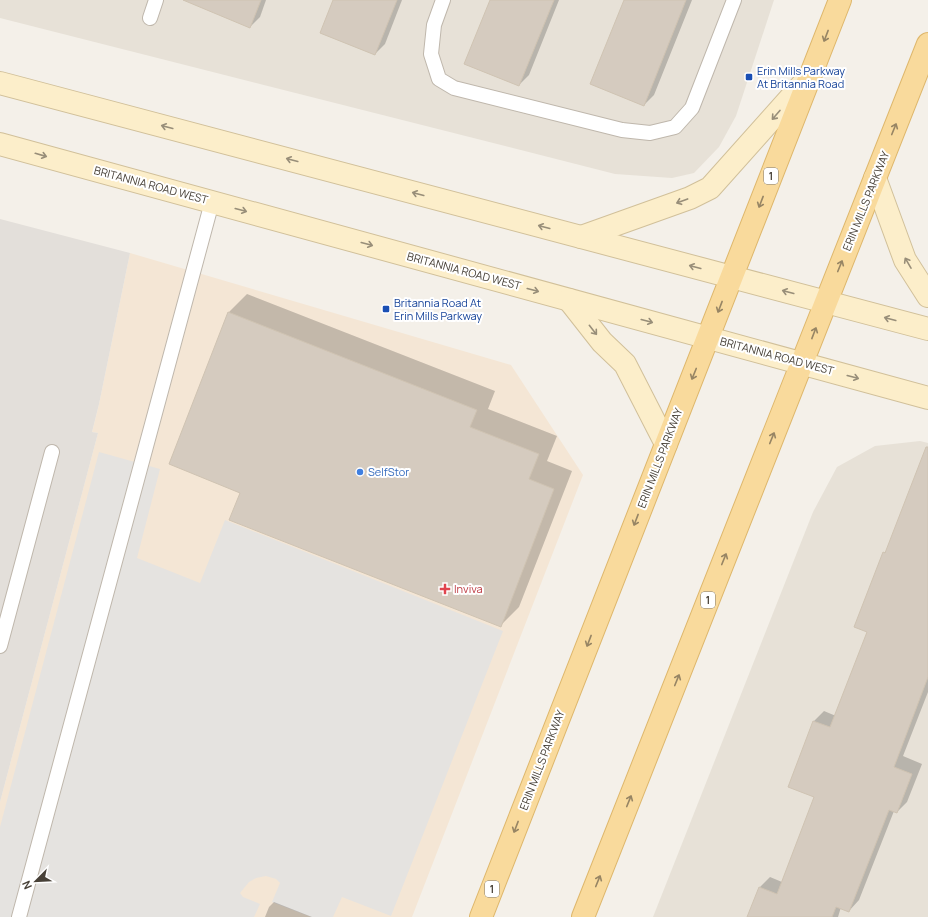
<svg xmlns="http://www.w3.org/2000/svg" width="928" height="917" font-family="Manrope,sans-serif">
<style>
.residential{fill:#e7e1d7}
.commercial{fill:#f4e6d5}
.industrial{fill:#e3dfda}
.parking{fill:#e5e3e0}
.shadow{fill:#0003}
.building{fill:#d5cbbf;stroke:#cfc3b2}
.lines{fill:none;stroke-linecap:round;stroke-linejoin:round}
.lane-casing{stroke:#bfb7ac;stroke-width:16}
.secondary-casing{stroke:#d1c09a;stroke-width:24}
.primary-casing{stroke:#deb76c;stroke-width:24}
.lane{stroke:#fff;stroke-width:14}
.secondary{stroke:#fceeca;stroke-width:22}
.primary{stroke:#f9da9c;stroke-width:22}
.oneway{stroke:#978564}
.oneway2{stroke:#988e79}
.transit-dot{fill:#1a4fb4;stroke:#fff;stroke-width:1.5}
.shop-dot{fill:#3f7fe0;stroke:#fff;stroke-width:1.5}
.health-dot{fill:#e0444e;stroke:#fff;stroke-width:1.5}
.labels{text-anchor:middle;stroke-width:4;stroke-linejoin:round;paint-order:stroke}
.shield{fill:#fff;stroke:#7e7973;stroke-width:1}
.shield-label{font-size:10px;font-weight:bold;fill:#474037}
.transit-label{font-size:11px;fill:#164399;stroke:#fff;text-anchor:start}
.street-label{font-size:11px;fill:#474037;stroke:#fff}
.shop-label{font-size:11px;fill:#366cbe;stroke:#fff;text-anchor:start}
.health-label{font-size:11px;fill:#be3a42;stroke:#fff;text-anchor:start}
</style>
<rect width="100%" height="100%" fill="#f4f0e9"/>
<g class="residential">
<polygon points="0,0 774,0 736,116 719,147 694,173 672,178 615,174 0,18"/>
<polygon points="920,441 928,443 928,917 653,917 813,512 837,467 875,446"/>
</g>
<polygon class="commercial" points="130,253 511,365 583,475 412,917 0,917 0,802 98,433 92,432 99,404"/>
<polygon class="industrial" points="0,219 130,253 99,404 92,432 98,433 0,802"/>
<polygon class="parking" points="99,452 160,469 137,558 200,583 225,520 503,631 391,916 342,897 333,917 311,917 272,902 280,883 276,879 266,876 256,878 249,882 240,893 243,897 260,904 254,917 0,917 0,827"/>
<g class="shadow">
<polygon points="195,0 266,0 260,17 250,27"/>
<polygon points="334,0 402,0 385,44 375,54"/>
<polygon points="491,0 559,0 529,75 519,85"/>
<polygon points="625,0 692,0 654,95 644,105"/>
<polygon points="247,294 495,391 488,409 557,436 547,461 572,471 519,607 500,626 241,492 229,312"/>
<polygon points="928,468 928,692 903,756 922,764 907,802 897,812 894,811 859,900 849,911 841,907 838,917 748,917 760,887 770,877 782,882 816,796 789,786 814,721 824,711 836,716 869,632 884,553 888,549"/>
<polygon points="274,902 312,917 265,917 269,907"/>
</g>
<g class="building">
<polygon points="183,0 261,0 250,28"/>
<polygon points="333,0 397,0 375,55 320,33"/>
<polygon points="490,0 554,0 519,86 464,64"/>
<polygon points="624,0 686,0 644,106 590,84"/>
<polygon points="228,312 477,410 470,427 539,454 529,479 554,489 501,627 229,520 240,493 169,464"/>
<polygon points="926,447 928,447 928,677 894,767 912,774 897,813 889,810 849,912 836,907 832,917 747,917 759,887 777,894 814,797 788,787 813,721 830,727 867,632 854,627 883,552 885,553"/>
</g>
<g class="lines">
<g class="lane-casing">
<g id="lane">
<polyline points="443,0 434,25 431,54 439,79 454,88 622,130 650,133 675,127 692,108 734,0"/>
<polyline points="150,18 156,0"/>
<polyline points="0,646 52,452"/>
<polyline points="19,917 212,202"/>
</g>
</g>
<g class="secondary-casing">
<g id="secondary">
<polyline points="0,83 928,329"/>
<polyline points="0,144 928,398"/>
<polyline points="875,178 905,260 928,296"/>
<polyline points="581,237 690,198 710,188 809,77"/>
<polyline points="569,300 602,342 625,364 666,444"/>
</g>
</g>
<g class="primary-casing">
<g id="primary">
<polyline points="481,917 840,0"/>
<polyline points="583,917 928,44"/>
</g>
</g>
<use href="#lane" class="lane"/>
<use href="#secondary" class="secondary"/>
<use href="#primary" class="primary"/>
</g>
<defs><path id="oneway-shaft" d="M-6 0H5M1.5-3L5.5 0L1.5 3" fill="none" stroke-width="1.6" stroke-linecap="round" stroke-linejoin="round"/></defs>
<g class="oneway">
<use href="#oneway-shaft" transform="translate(826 36) rotate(111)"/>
<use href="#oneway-shaft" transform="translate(894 129) rotate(-68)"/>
<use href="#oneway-shaft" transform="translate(761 202) rotate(111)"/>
<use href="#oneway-shaft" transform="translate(840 266) rotate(-68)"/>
<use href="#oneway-shaft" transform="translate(720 307) rotate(111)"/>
<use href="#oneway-shaft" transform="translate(814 333) rotate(-69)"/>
<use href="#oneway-shaft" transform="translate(694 374) rotate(112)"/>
<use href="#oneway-shaft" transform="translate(772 438) rotate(-68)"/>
<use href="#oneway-shaft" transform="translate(636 520) rotate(111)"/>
<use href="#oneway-shaft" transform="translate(724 559) rotate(-68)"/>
<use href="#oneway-shaft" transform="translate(589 641) rotate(111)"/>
<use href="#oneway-shaft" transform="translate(677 680) rotate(-68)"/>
<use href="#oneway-shaft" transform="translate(629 801) rotate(-68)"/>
<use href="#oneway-shaft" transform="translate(516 827) rotate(111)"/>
<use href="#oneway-shaft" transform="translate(598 881) rotate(-68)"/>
</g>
<g class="oneway2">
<use href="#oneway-shaft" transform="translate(776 115) rotate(131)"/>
<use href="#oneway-shaft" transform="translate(167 127) rotate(-165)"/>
<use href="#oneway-shaft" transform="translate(41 155) rotate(16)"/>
<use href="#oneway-shaft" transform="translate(292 160) rotate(-165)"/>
<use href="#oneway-shaft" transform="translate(418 194) rotate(-165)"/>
<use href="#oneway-shaft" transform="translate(682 201) rotate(160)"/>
<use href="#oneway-shaft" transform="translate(241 210) rotate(15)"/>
<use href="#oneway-shaft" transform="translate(544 227) rotate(-165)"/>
<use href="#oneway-shaft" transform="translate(367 244) rotate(15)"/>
<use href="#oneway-shaft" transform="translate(908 263) rotate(-120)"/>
<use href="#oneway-shaft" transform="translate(695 267) rotate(-165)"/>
<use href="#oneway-shaft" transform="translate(533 290) rotate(15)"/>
<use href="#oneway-shaft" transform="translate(788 292) rotate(-165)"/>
<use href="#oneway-shaft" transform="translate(890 319) rotate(-165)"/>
<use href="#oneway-shaft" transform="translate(647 321) rotate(15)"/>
<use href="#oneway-shaft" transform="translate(593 330) rotate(52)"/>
<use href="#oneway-shaft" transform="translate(853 377) rotate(15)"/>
</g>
<g class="transit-dot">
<rect x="745" y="73" width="8" height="8" rx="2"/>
<rect x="382" y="305" width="8" height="8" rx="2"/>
</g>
<circle class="shop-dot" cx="360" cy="472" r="4"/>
<path class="health-dot" d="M443 583h4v4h4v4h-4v4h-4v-4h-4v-4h4z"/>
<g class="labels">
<g class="shield">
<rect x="764" y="168" width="14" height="16" rx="3"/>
<rect x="701" y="592" width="14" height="16" rx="3"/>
<rect x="485" y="881" width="14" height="16" rx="3"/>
</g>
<g class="shield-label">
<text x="771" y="180">1</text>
<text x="708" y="604">1</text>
<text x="492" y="893">1</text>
</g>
<g class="transit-label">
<text x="757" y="75">Erin Mills Parkway<tspan x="757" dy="13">At Britannia Road</tspan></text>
<text x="394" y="307">Britannia Road At<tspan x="394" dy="13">Erin Mills Parkway</tspan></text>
</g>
<g class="street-label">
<text transform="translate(151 185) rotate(15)" y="4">BRITANNIA ROAD WEST</text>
<text transform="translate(866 201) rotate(-68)" y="4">ERIN MILLS PARKWAY</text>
<text transform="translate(464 271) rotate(15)" y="4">BRITANNIA ROAD WEST</text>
<text transform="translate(777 356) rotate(15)" y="4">BRITANNIA ROAD WEST</text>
<text transform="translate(660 458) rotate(-69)" y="4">ERIN MILLS PARKWAY</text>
<text transform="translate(542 760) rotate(-69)" y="4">ERIN MILLS PARKWAY</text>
</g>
<g class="shop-label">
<text x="368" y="476">SelfStor</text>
</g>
<g class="health-label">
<text x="454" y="593">Inviva</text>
</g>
</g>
<g transform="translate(36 881) rotate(246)" stroke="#ffffff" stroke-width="3" paint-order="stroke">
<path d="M0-3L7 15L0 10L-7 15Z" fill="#474037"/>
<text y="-6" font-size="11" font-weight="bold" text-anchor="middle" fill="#474037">N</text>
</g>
</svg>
